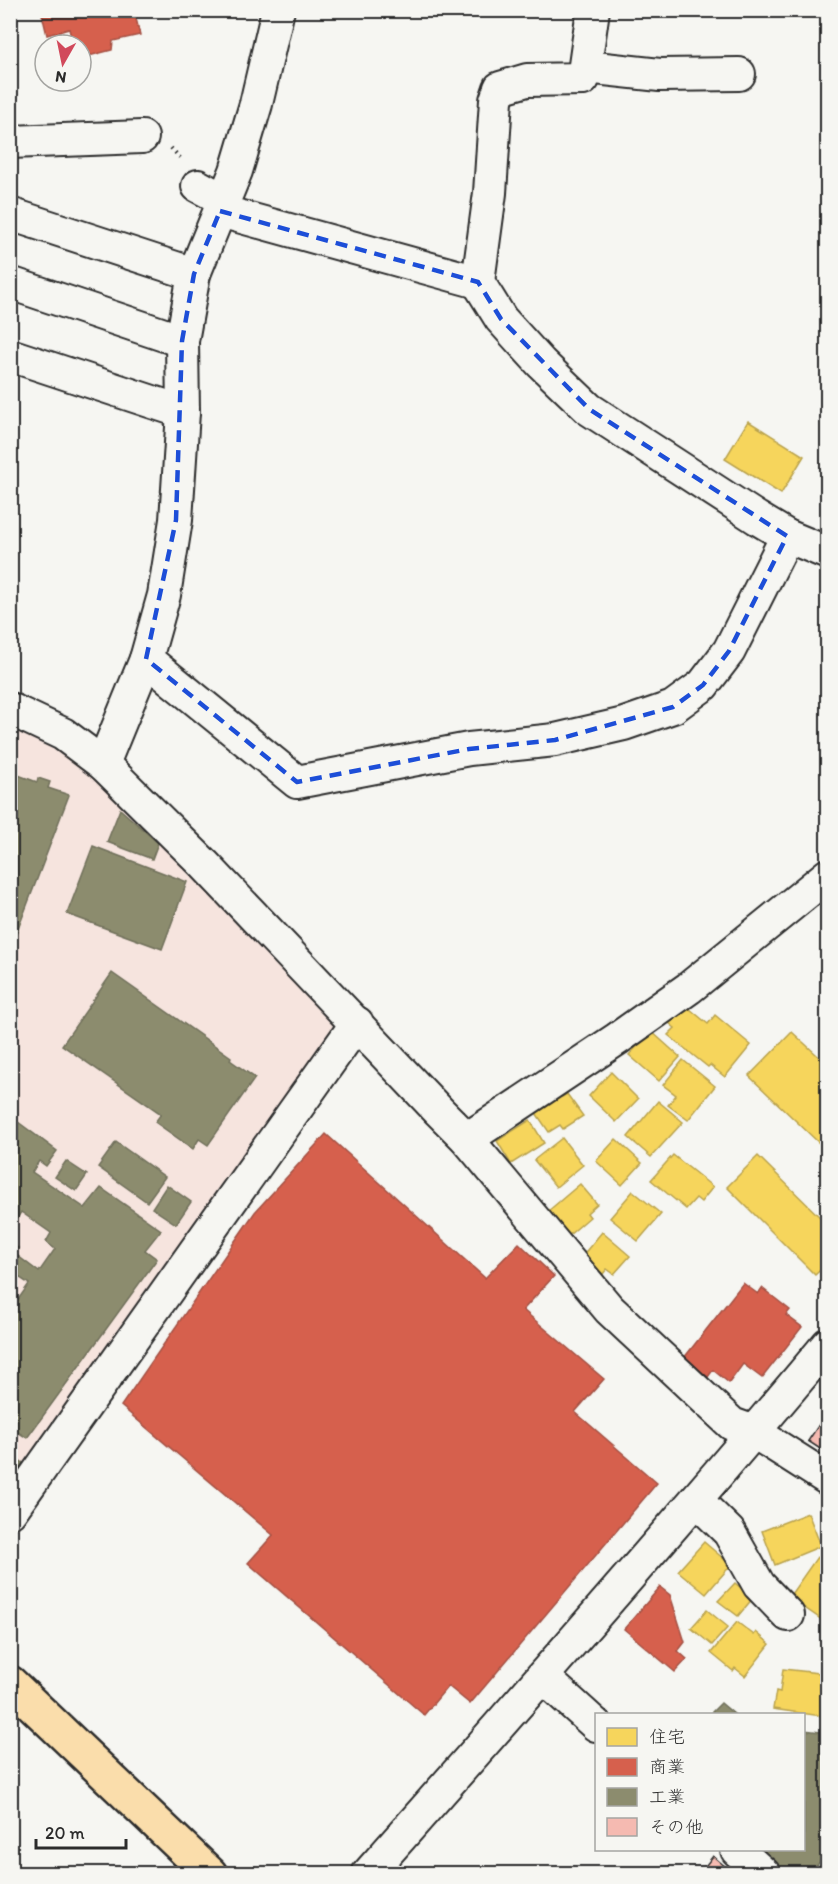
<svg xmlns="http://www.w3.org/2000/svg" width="838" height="1884" font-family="Itim,'Klee One',sans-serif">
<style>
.built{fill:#f6e4de}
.homes{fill:#f6d55c;stroke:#b9a24d;stroke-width:1.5}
.shops{fill:#d6604d;stroke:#a35043;stroke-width:1.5}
.industry{fill:#8c8c6e;stroke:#6f6f5a;stroke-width:1.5}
.building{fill:#f5bab1;stroke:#2b2b2b;stroke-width:1.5}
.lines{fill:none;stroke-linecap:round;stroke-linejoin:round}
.minor-casing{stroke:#2b2b2b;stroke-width:36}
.major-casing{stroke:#2b2b2b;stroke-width:38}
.path{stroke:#2b2b2b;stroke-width:4;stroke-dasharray:1.5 4.5;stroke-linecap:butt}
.minor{stroke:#f6f6f2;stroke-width:32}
.major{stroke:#faddab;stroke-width:33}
.marked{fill:none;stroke:#1d4ed8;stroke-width:4.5;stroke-dasharray:12 8;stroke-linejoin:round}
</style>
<rect width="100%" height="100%" fill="#f6f6f2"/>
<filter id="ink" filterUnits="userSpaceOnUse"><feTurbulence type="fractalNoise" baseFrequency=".0167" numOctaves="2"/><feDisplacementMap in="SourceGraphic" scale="12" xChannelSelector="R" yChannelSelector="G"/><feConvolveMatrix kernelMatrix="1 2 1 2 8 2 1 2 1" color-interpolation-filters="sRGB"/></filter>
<g filter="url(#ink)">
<polygon class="built" points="11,721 76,757 338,1020 339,1031 11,1491"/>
<g class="homes">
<polygon points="748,421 804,456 781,494 725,459"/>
<polygon points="684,1004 708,1024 715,1015 751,1045 725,1077 710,1065 708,1067 668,1035 675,1028 669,1023"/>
<polygon points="651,1031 680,1057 659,1081 629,1055"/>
<polygon points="792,1032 828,1065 828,1134 819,1143 749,1076"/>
<polygon points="683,1060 715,1086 688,1120 668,1105 676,1095 663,1085"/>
<polygon points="611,1072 638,1099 616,1122 589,1096"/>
<polygon points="558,1090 562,1097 567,1094 583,1116 563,1129 560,1125 549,1132 536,1113 546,1106 542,1101"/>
<polygon points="658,1101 683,1122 651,1157 628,1137"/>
<polygon points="530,1120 544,1143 511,1164 497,1141"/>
<polygon points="562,1138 583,1165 556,1187 534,1160"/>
<polygon points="616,1139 642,1163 622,1185 596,1161"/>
<polygon points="673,1155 713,1187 701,1202 696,1198 686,1209 651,1180"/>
<polygon points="758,1156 828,1225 828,1250 821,1256 828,1263 815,1275 727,1187"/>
<polygon points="580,1184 597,1204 587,1213 590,1217 568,1236 547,1212"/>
<polygon points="633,1191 661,1214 638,1241 610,1218"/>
<polygon points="602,1232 630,1256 614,1274 607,1269 603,1274 582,1256"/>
<polygon points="808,1513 821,1546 775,1565 762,1531"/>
<polygon points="704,1542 731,1565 706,1594 678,1571"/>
<polygon points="817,1557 828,1565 828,1624 789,1597"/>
<polygon points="735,1583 753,1598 738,1616 718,1601"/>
<polygon points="707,1610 728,1627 712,1645 691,1628"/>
<polygon points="737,1622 754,1635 756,1632 770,1644 745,1676 735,1668 733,1671 711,1653"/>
<polygon points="783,1669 828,1674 828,1717 773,1709 776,1691 780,1692"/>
</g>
<g class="shops">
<polygon points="41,10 134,10 140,35 113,41 112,50 81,58 81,45 73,45 69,29 47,35"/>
<polygon points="326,1134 485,1278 519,1243 554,1276 523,1310 604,1379 575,1412 657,1483 470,1704 448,1686 424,1715 248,1563 273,1535 121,1406 255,1212"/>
<polygon points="743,1283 758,1294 762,1288 790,1310 786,1315 802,1327 762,1378 743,1364 729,1383 713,1370 708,1377 684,1358"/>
<polygon points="660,1587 670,1595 685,1642 678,1651 687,1659 675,1672 624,1629"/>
</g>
<g class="industry">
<polygon points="10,772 37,782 38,778 50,782 48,788 69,795 10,950"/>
<polygon points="120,809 158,843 152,859 107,842"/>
<polygon points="93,846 187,882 162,949 67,914"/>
<polygon points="10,971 16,973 10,988"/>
<polygon points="112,973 231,1057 230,1060 255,1078 208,1145 199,1139 193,1149 155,1122 161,1114 62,1045"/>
<polygon points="10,1116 57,1151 46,1166 39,1161 32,1172 85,1208 101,1188 161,1230 145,1250 157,1259 27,1438 10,1427 10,1311 29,1284 10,1271 10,1243 18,1248 14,1253 39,1272 55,1249 46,1242 51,1233 21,1212 16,1220 10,1217"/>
<polygon points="116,1142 165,1177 147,1202 98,1167"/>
<polygon points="66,1161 87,1175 76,1191 55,1177"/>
<polygon points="167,1185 191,1202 176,1224 152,1208"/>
<polygon points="10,1453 23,1463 10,1480"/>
<polygon points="721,1703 734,1714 710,1714"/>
<polygon points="804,1730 828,1733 828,1853 809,1874 784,1874 756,1850 804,1850"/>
</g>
<g class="building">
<polygon points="828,1411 828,1454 808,1441"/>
<polygon points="713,1856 734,1874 699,1874"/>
</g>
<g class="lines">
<g class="minor-casing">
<g id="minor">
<polyline points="593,10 583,79 527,80 500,88 496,100 490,193 478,282 501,319 541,363 589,409 757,518 787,536 828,553"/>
<polyline points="586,67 660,75 739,74"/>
<polyline points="10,142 142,137"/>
<polyline points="198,186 224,200"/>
<polyline points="220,211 478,282"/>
<polyline points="10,214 194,274"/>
<polyline points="10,283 182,341"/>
<polyline points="10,355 183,412"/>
<polyline points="146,659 297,782 469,749 555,740 624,724 673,707 703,685 729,651 787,536"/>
<polyline points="10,709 63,734 103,764 204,864 439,1111 467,1139 609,1309 732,1424 754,1432 828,1479"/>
<polyline points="103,764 146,659 164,595 176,520 183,412 182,341 194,274 236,171 256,104 278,10"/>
<polyline points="467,1139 617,1039 689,988 828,875"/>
<polyline points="696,1500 729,1532 759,1585 788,1615"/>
<polyline points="10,1512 357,1023"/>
<polyline points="543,1677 596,1725"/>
<polyline points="737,1850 764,1874"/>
<path d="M368 1874C523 1699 678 1523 828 1344"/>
</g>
</g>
<g class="major-casing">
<polyline id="major" points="10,1683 210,1874"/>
</g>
<polyline class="path" points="171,148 182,160"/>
<use href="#minor" class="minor"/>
<use href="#major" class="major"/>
</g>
</g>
<path class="marked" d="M220 211 478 282 501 319 589 409 787 536 729 651 703 685 673 707 555 740 469 749 297 782 146 659 176 520 182 341 194 274Z"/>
<rect width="838" height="1884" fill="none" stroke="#f6f6f2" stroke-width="36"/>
<rect x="18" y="18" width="802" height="1848" fill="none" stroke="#2b2b2b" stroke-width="2" filter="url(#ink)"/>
<rect x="595" y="1713" width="210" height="138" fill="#f6f6f2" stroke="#a5a5a2" stroke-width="1.5"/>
<rect x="607" y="1728" width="30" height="18" fill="#f6d55c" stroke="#a5a5a2" stroke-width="1.5"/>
<text x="649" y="1743" font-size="18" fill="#2b2b2b">住宅</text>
<rect x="607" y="1758" width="30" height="18" fill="#d6604d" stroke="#a5a5a2" stroke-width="1.5"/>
<text x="649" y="1773" font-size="18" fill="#2b2b2b">商業</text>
<rect x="607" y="1788" width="30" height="18" fill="#8c8c6e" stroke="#a5a5a2" stroke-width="1.5"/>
<text x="649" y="1803" font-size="18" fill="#2b2b2b">工業</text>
<rect x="607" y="1818" width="30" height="18" fill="#f5bab1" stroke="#a5a5a2" stroke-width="1.5"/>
<text x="649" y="1833" font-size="18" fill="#2b2b2b">その他</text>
<g transform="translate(63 63) rotate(189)"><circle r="28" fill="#f6f6f2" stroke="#a5a5a2" stroke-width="1.5"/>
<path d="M0-4.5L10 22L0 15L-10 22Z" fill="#d1495b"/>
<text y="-9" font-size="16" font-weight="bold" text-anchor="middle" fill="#2b2b2b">N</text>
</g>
<path d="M36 1839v9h90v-9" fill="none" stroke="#2b2b2b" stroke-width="3"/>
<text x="45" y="1839" font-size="18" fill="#2b2b2b" stroke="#f6f6f2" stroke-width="4.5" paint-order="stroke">20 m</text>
</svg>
